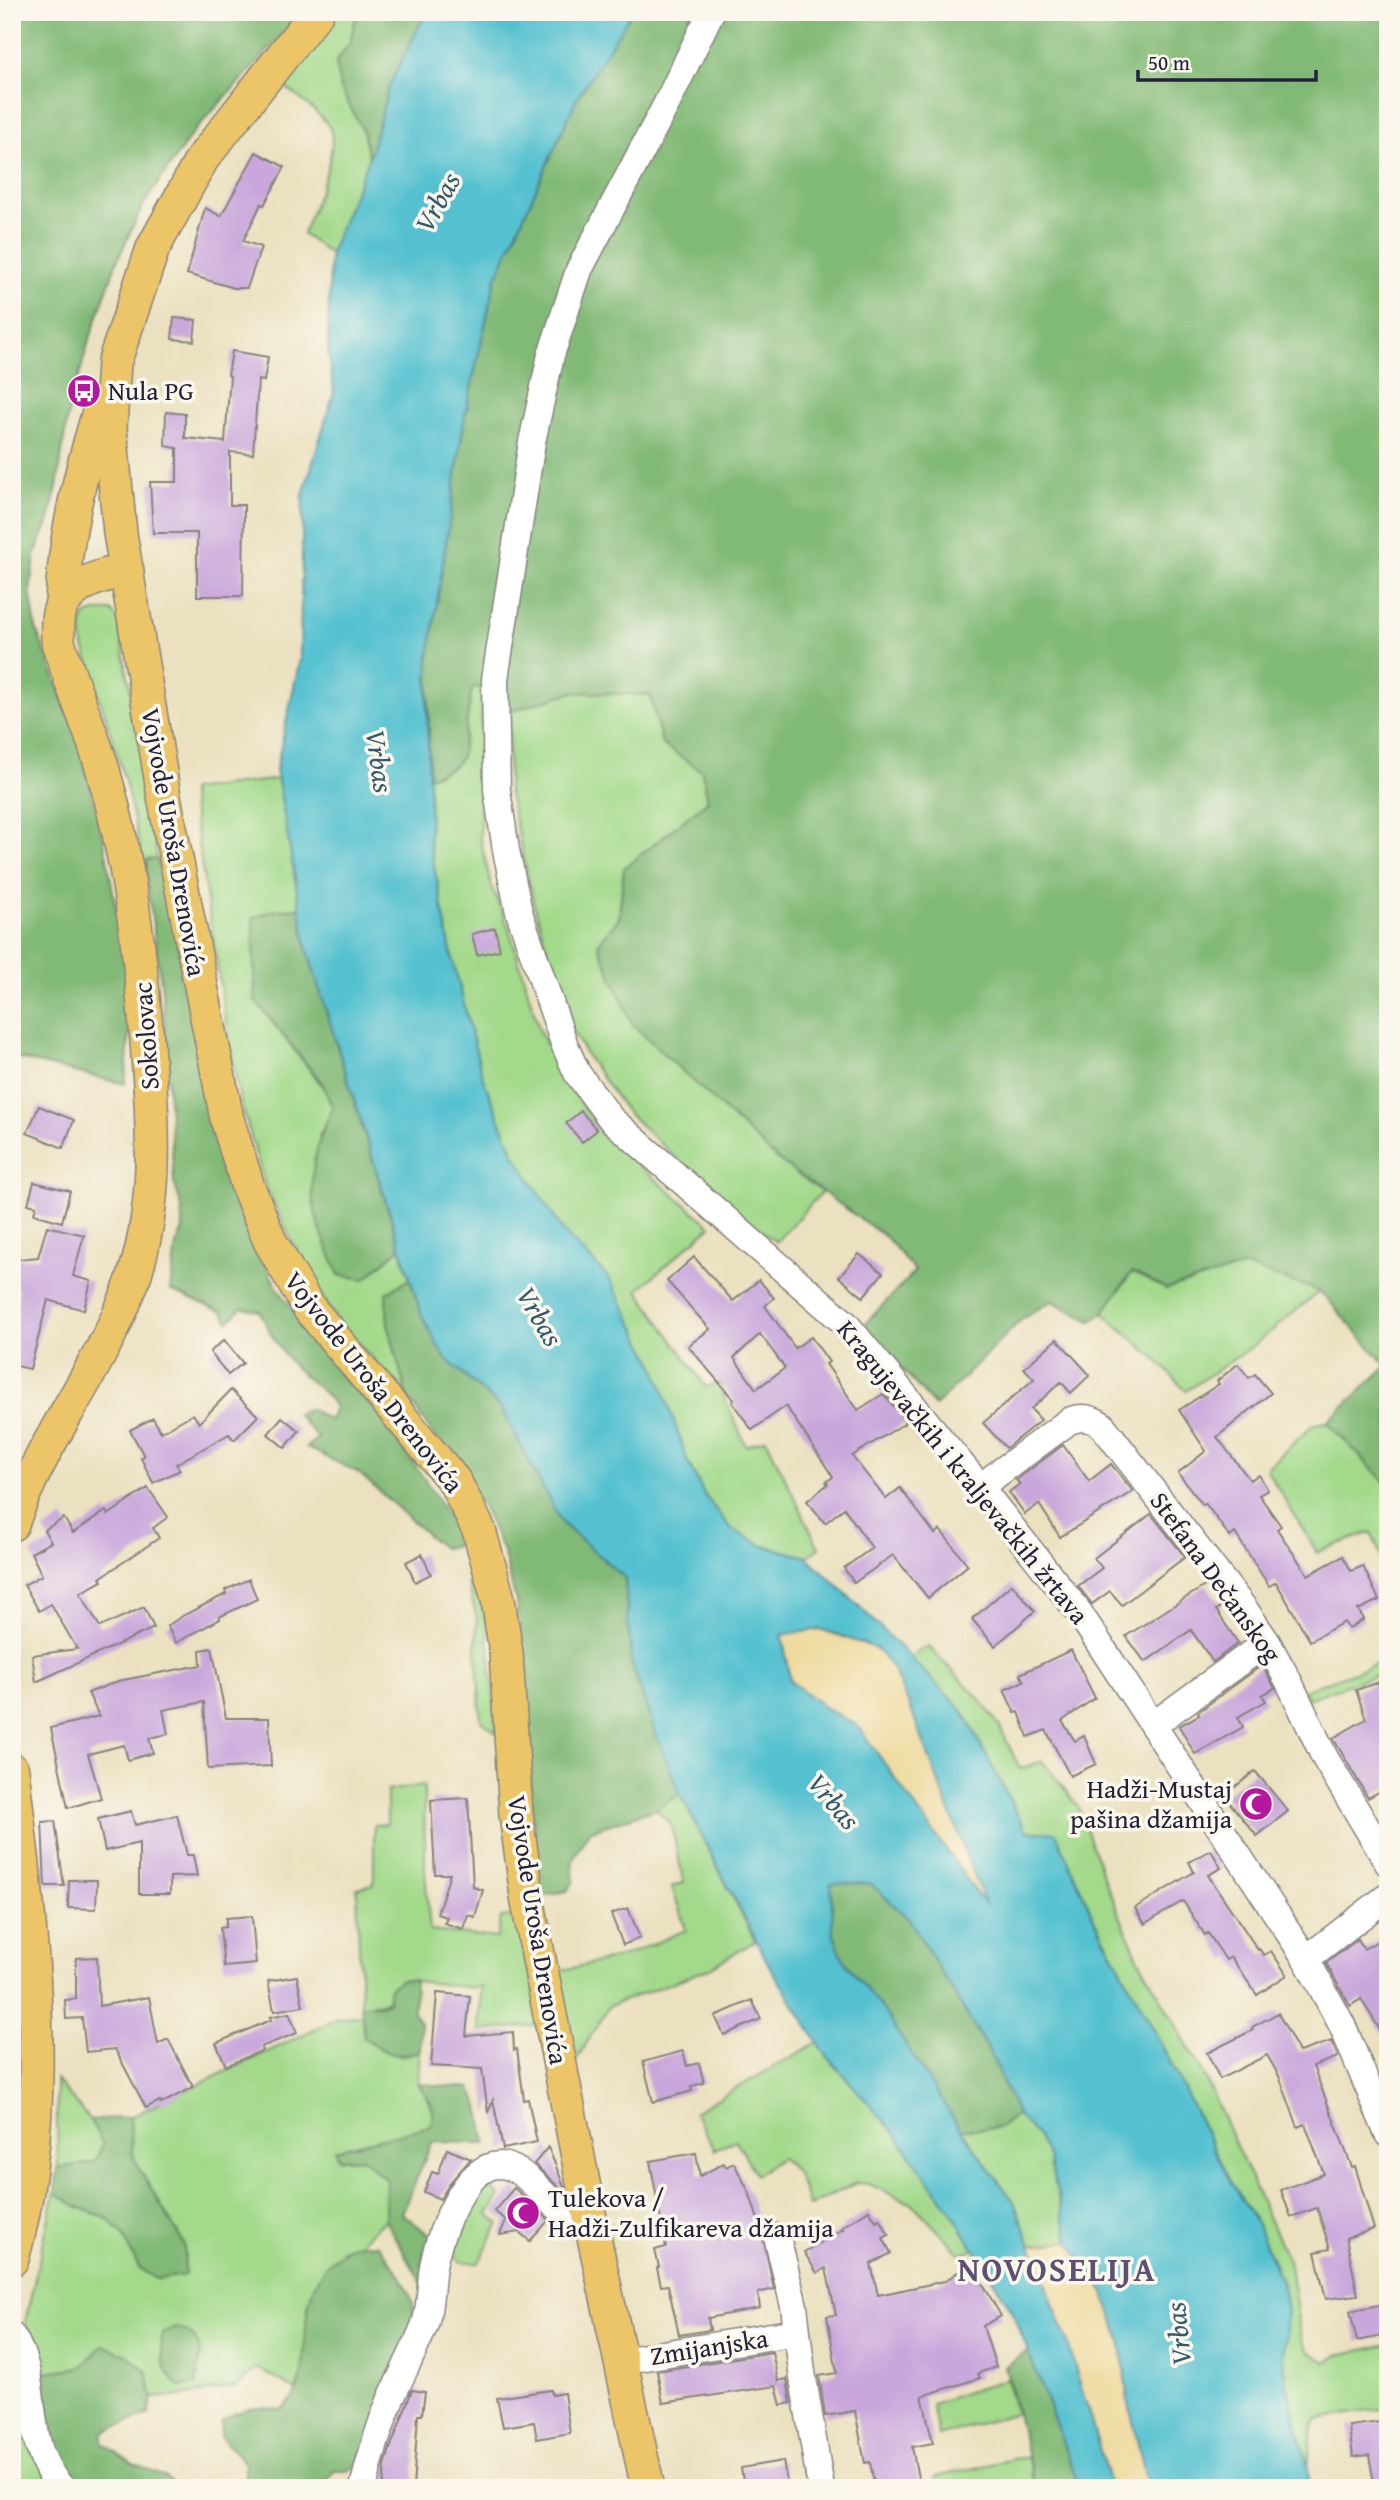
<svg xmlns="http://www.w3.org/2000/svg" width="1400" height="2500" font-family="'Gentium Book Plus',serif">
<style>
.green{fill:#a2d98a;stroke:#627e62;stroke-width:2}
.forest{fill:#81b976;stroke:#526e58;stroke-width:2}
.sand{fill:#eeda9e;stroke:#887e6c;stroke-width:2}
.water{fill:#55c1d0;stroke:#3c7286;stroke-width:2;fill-rule:evenodd}
.building{fill:#c9a7dc;fill-rule:evenodd}
.lines{fill:none;stroke-linecap:round;stroke-linejoin:round}
.minor-casing{stroke:#86827e;stroke-width:29}
.major-casing{stroke:#86827e;stroke-width:36}
.minor{stroke:#fff;stroke-width:26}
.major{stroke:#edc569;stroke-width:33}
.labels{text-anchor:middle;stroke-width:7;stroke-linejoin:round;paint-order:stroke}
.poi-label{font-size:26px;fill:#22223b;stroke:#fbf7ec;text-anchor:start}
.street-label{font-size:26px;fill:#22223b;stroke:#fbf7ec}
.water-label{font-size:28px;font-style:italic;fill:#345a6f;stroke:#fbf7ec}
.district-label{font-size:33px;font-weight:bold;letter-spacing:2px;fill:#5c5173;stroke:#fbf7ec}
</style>
<rect width="100%" height="100%" fill="#fbf7ec"/>
<filter id="ink" filterUnits="userSpaceOnUse"><feTurbulence type="fractalNoise" baseFrequency=".0143" numOctaves="2"/><feDisplacementMap in="SourceGraphic" scale="14" xChannelSelector="R" yChannelSelector="G"/><feConvolveMatrix kernelMatrix="1 2 1 2 8 2 1 2 1" color-interpolation-filters="sRGB"/></filter>
<filter id="wash" filterUnits="userSpaceOnUse"><feTurbulence type="fractalNoise" baseFrequency=".00686" numOctaves="4" result="noise"/><feDisplacementMap in="SourceGraphic" scale="28" xChannelSelector="R" yChannelSelector="G"/><feGaussianBlur stdDeviation="1.57" result="paint"/><feColorMatrix in="noise" values="0 0 0 0 0 0 0 0 0 0 0 0 0 0 0 0 0 1.4 0 .05"/><feComposite in="paint" operator="in"/></filter>
<g filter="url(#wash)">
<rect width="100%" height="100%" fill="#ebe1c0"/>
<g class="green">
<path d="M340 12H360L354 23 350 42 356 117 363 131 369 158 330 254 303 234C311 211 343 146 328 125 321 113 294 95 283 85Z"/>
<polygon points="99,611 111,611 118,619 147,788 157,859 147,860 146,874 125,781 82,640 82,623 86,615"/>
<polygon points="481,687 480,838 491,885 509,928 540,1032 566,1081 604,1136 711,1226 638,1290 706,1387 718,1383 746,1446 766,1439 819,1548 807,1557 764,1546 731,1529 705,1496 688,1462 609,1278 564,1232 514,1154 483,1079 452,957 430,845 429,777 453,767 468,713 471,688"/>
<polygon points="572,692 650,695 662,744 702,771 708,801 624,868 619,918 632,1024 778,1160 822,1192 776,1242 713,1193 627,1112 590,1061 571,1029 534,905 508,790 509,712"/>
<polygon points="278,779 300,908 271,911 255,1000 323,1087 333,1108 319,1136 365,1279 400,1248 410,1279 386,1293 388,1324 407,1396 340,1324 309,1276 265,1185 240,1099 230,1049 190,790"/>
<polygon points="1245,1266 1320,1291 1253,1346 1186,1391 1156,1359 1103,1313 1132,1272 1166,1289"/>
<polygon points="1327,1422 1388,1485 1388,1572 1371,1532 1317,1552 1266,1469 1314,1424"/>
<polygon points="474,1580 487,1627 497,1733 481,1720 476,1646 477,1619 468,1583"/>
<polygon points="928,1646 978,1697 999,1725 1020,1769 1042,1761 1078,1806 1104,1879 1138,1958 1203,2073 1290,2265 1301,2339 1308,2351 1326,2362 1337,2355 1388,2345 1388,2408 1317,2419 1312,2432 1308,2467 1287,2385 1284,2360 1287,2311 1283,2286 1257,2224 1230,2181 1155,2032 1095,1921 1056,1834 1026,1831 963,1711 909,1657"/>
<polygon points="1388,1660 1388,1671 1307,1699 1304,1690"/>
<path d="M424 1785 425 1872 430 1931 497 1938 501 1917 520 1916 540 2025 479 2031 481 1986 472 1988 401 1979C388 2001 388 2005 361 2005L357 1888 374 1884V1825L387 1824V1791Z"/>
<polygon points="680,1794 755,1941 708,1969 609,2006 574,2064 554,1972 625,1956 686,1930 672,1887 684,1883 671,1824 656,1809"/>
<path d="M362 2015 364 2037 400 2056 420 2051 418 2084C430 2099 435 2107 431 2126L335 2150 338 2159 362 2158 386 2180 385 2220 359 2243 342 2250 296 2390 257 2368 236 2387 180 2396 153 2398 147 2370 81 2367 39 2373 34 2345 25 2322 55 2192 76 2206 106 2218 122 2233 139 2268 156 2279 185 2275 184 2244 138 2167 132 2152 130 2117 336 2019Z"/>
<polygon points="818,2042 826,2055 893,2131 950,2210 974,2249 960,2254 913,2204 869,2184 856,2183 809,2206 797,2173 781,2158 756,2175 736,2140 715,2150 694,2112"/>
<polygon points="56,2080 90,2120 103,2144 95,2162 58,2168"/>
<polygon points="1017,2114 1038,2137 1049,2158 1069,2241 1031,2245 1014,2202 961,2130 1001,2127"/>
<path d="M488 2184 500 2196 488 2214 499 2223 479 2262H462L455 2257C455 2250 454 2241 456 2234 459 2220 474 2188 488 2184Z"/>
<polygon points="12,2357 50,2488 30,2488 12,2475"/>
<polygon points="1006,2379 1016,2413 938,2436 932,2404"/>
<polygon points="1027,2456 1035,2485 1023,2488 937,2488 935,2477"/>
</g>
<g class="forest">
<polygon points="12,12 298,12 277,41 194,131 143,205 117,261 88,344 67,419 57,487 48,523 36,551 30,590 36,629 76,730 104,841 126,965 130,1027 125,1084 12,1057"/>
<polygon points="360,12 426,12 389,87 369,158 363,131 340,88 336,61 350,43 354,23"/>
<polygon points="632,12 1388,12 1388,1485 1327,1422 1387,1366 1320,1291 1246,1266 1166,1289 1132,1272 1103,1313 1091,1321 1052,1301 1022,1319 935,1406 863,1326 915,1271 887,1238 778,1160 632,1024 598,944 619,918 624,868 708,801 702,771 662,744 650,695 572,692 509,712 508,685 472,688 461,758 453,767 429,777 429,657 465,415 495,280 577,98"/>
<path d="M157 859 172 916 218 1141 235 1203 276 1286 321 1350 380 1415 425 1480 452 1522 460 1542 456 1546 443 1548 433 1540 359 1473 306 1447 318 1438 297 1414 310 1409 330 1420 335 1408C328 1393 316 1387 304 1376 285 1359 270 1335 260 1311L241 1308 228 1322 223 1312 170 1290 176 1246 183 1229 182 1208 174 1182 162 990 146 874 147 860Z"/>
<path d="M300 908 307 949 400 1248 365 1279 339 1275C332 1257 322 1238 317 1219 305 1181 316 1142 333 1108L322 1083 255 1000 253 918 271 911Z"/>
<polygon points="410,1279 422,1316 444,1357 501,1408 561,1522 625,1578 631,1661 655,1732 680,1794 656,1809 589,1831 572,1861 574,1881 567,1891 541,1896 535,1849 524,1666 516,1601 503,1551 483,1508 407,1396 388,1324 386,1293"/>
<polygon points="870,1883 909,1919 992,2056 1017,2114 1001,2127 961,2130 884,2012 844,1961 833,1933 831,1884"/>
<path d="M401 1979 415 1980 414 2013 421 2025 420 2051C391 2059 387 2054 364 2037L361 2005H381L388 2001 390 1988Z"/>
<path d="M418 2084 471 2088 479 2106 486 2143 432 2142 402 2213 433 2238 424 2287 385 2220 386 2180 362 2158 338 2159 335 2150 431 2126C436 2106 430 2100 418 2084Z"/>
<polygon points="130,2117 132,2152 138,2167 184,2244 185,2275 156,2279 139,2268 122,2233 106,2218 76,2206 55,2192 58,2168 95,2162 103,2144 90,2120"/>
<path d="M359 2243 378 2245C393 2265 414 2289 414 2315 414 2322 410 2330 409 2337L358 2465 347 2471H334L323 2488H242L240 2485 245 2475V2463L220 2436 222 2420C245 2407 256 2406 281 2410 330 2376 272 2279 359 2243Z"/>
<path d="M176 2328C208 2336 200 2358 196 2384L180 2386C162 2374 160 2355 162 2334Z"/>
<polygon points="103,2345 127,2355 147,2371 153,2398 149,2414 103,2432 103,2443 132,2463 165,2477 178,2488 80,2488 69,2480 52,2456 39,2373 81,2367"/>
<polygon points="1028,2351 1080,2488 1036,2488 1005,2367"/>
</g>
<g class="sand">
<polygon points="820,1629 876,1648 892,1667 910,1707 988,1909 857,1725 827,1709 790,1681 782,1635"/>
<polygon points="1069,2241 1104,2292 1121,2341 1127,2395 1148,2488 1111,2488 1067,2340 1031,2245"/>
</g>
<path class="water" d="M426 12H632L577 98 495 280 465 415 429 657 427 706 430 845 452 957 483 1079 514 1154 564 1232 609 1278 655 1366 688 1462 705 1496 731 1529 764 1546 807 1557 858 1605 963 1711 1026 1831 1056 1833 1095 1921 1155 2032 1230 2181 1257 2224 1283 2286 1287 2311 1284 2360 1287 2385 1308 2467 1310 2488H1148L1127 2395 1121 2341 1104 2292 1069 2241 1049 2158 1038 2137 1017 2114 992 2056 909 1919 870 1883 831 1884 833 1933 844 1961 884 2011 961 2130 1014 2202 1067 2340 1111 2488H1080L1013 2312 950 2210 893 2131 826 2055 769 1965 680 1794 655 1732 631 1661 625 1578 561 1522 501 1408 444 1357 422 1316 307 949 276 769 300 659 303 495 334 392 328 350 330 254 369 158 389 87ZM820 1629 876 1648 892 1667 910 1707 986 1906 857 1725 827 1709 790 1681 782 1635Z"/>
<g id="blocks">
<g class="building">
<polygon points="256,152 285,167 264,205 261,204 243,241 261,247 247,288 234,288 187,274 205,208 221,216"/>
<polygon points="174,318 196,320 194,341 172,339"/>
<polygon points="232,351 268,357 264,381 258,380 253,454 230,452 230,505 244,505 243,596 197,596 197,533 153,533 150,482 177,482 177,448 165,446 166,412 185,414 185,438 225,442 230,376 228,375"/>
<polygon points="495,928 500,950 477,955 472,934"/>
<polygon points="39,1106 74,1120 63,1148 27,1133"/>
<polygon points="581,1111 597,1130 582,1142 566,1123"/>
<polygon points="34,1182 70,1191 62,1222 34,1214 36,1206 28,1204"/>
<polygon points="47,1226 84,1235 73,1276 91,1281 84,1310 48,1300 30,1369 12,1365 12,1313 19,1289 12,1289 12,1260 38,1257"/>
<polygon points="859,1254 883,1273 863,1297 839,1277"/>
<path d="M694 1257 733 1301 759 1280 774 1298 765 1306 795 1348 811 1337 829 1362 826 1364 858 1410 883 1394 899 1413 905 1423 852 1456 886 1499 900 1488 935 1534 940 1530 968 1565 928 1598 893 1555 854 1583 844 1568 872 1548 844 1508 825 1523 807 1501 828 1484 826 1482 833 1477 786 1406 752 1430 732 1402 734 1400 688 1346 710 1329 667 1281ZM760 1334 785 1368 756 1389 734 1358Z"/>
<polygon points="1057,1339 1090,1375 1071,1393 1061,1382 1031,1409 1041,1420 1006,1448 983,1423 1034,1379 1024,1368"/>
<polygon points="224,1340 243,1363 228,1375 210,1352"/>
<polygon points="1238,1364 1249,1378 1255,1374 1271,1393 1217,1437 1250,1480 1259,1475 1268,1490 1259,1495 1281,1526 1277,1529 1308,1575 1343,1556 1351,1571 1363,1566 1379,1600 1358,1610 1364,1619 1349,1629 1344,1622 1310,1641 1276,1582 1269,1586 1235,1533 1230,1537 1205,1503 1203,1505 1178,1473 1206,1451 1179,1410 1219,1384 1217,1381"/>
<polygon points="231,1390 258,1416 234,1440 229,1434 176,1464 180,1470 153,1483 141,1458 144,1456 130,1430 153,1418 161,1432 193,1414 199,1423"/>
<polygon points="282,1417 299,1431 285,1448 268,1434"/>
<polygon points="1063,1445 1089,1481 1111,1464 1133,1491 1060,1537 1039,1504 1025,1514 1009,1492 1020,1484 1016,1480"/>
<polygon points="148,1488 168,1517 153,1528 159,1538 100,1578 102,1581 80,1593 100,1627 144,1607 154,1628 36,1682 32,1655 77,1649 51,1604 39,1611 24,1585 42,1575 31,1553 51,1542 44,1530 64,1518 73,1533 106,1511 108,1515"/>
<polygon points="1151,1514 1185,1557 1122,1605 1110,1591 1092,1604 1078,1586 1102,1568 1094,1558"/>
<polygon points="422,1554 431,1574 415,1582 406,1562"/>
<polygon points="249,1579 257,1599 219,1617 220,1619 176,1643 167,1626 184,1615 226,1594 225,1590"/>
<polygon points="1012,1584 1035,1611 995,1646 972,1619"/>
<polygon points="1206,1585 1222,1606 1216,1610 1238,1643 1213,1662 1191,1630 1145,1662 1126,1636"/>
<polygon points="212,1648 226,1718 269,1718 271,1766 208,1769 204,1702 163,1710 168,1734 149,1738 153,1753 128,1760 124,1745 88,1754 101,1798 68,1808 51,1728 99,1716 88,1693 118,1681 201,1665 200,1650"/>
<polygon points="1071,1650 1095,1698 1062,1721 1075,1741 1084,1736 1096,1764 1070,1776 1046,1730 1028,1737 1019,1712 1015,1713 1004,1690 1024,1681 1020,1674"/>
<polygon points="1262,1665 1275,1688 1262,1695 1266,1701 1238,1717 1243,1727 1195,1754 1179,1726 1199,1715 1198,1712"/>
<polygon points="1388,1679 1388,1787 1368,1798 1333,1738 1366,1719 1356,1690"/>
<polygon points="1255,1771 1288,1811 1257,1836 1224,1796"/>
<polygon points="468,1798 473,1887 483,1890 475,1917 468,1915 463,1929 444,1923 447,1917 437,1914 450,1874 435,1874 431,1800"/>
<polygon points="131,1811 135,1825 177,1815 187,1855 193,1855 197,1876 170,1877 170,1894 139,1894 139,1843 105,1851 98,1819"/>
<polygon points="55,1821 64,1886 45,1886 42,1822"/>
<polygon points="1211,1850 1221,1868 1208,1875 1258,1950 1259,1949 1264,1955 1271,1951 1287,1975 1257,1995 1231,1957 1226,1960 1208,1933 1205,1935 1183,1901 1145,1924 1135,1908 1194,1872 1189,1862"/>
<polygon points="69,1880 97,1880 96,1909 68,1908"/>
<polygon points="628,1908 640,1938 623,1945 611,1914"/>
<polygon points="252,1916 256,1964 224,1967 220,1928 226,1927 226,1918"/>
<polygon points="1388,1935 1388,2043 1361,1999 1350,2006 1326,1963 1358,1939 1364,1949"/>
<polygon points="97,1957 99,2006 149,1997 158,2044 168,2039 193,2087 161,2104 160,2101 146,2108 115,2049 86,2052 82,2018 66,2019 65,2000 76,1999 76,1958"/>
<polygon points="297,1976 303,2006 274,2011 268,1981"/>
<polygon points="437,1993 470,1996 466,2036 513,2032 514,2050 517,2049 524,2100 528,2099 537,2142 503,2149 493,2100 488,2113 482,2069 431,2066"/>
<polygon points="752,2000 761,2019 724,2035 715,2016"/>
<polygon points="289,2013 297,2033 261,2047 262,2051 226,2066 216,2043 271,2020 270,2017"/>
<polygon points="1278,2013 1299,2052 1332,2041 1338,2057 1313,2066 1352,2167 1355,2166 1374,2229 1346,2238 1358,2295 1326,2299 1315,2252 1330,2249 1317,2208 1291,2217 1281,2190 1324,2174 1305,2124 1298,2127 1279,2076 1267,2055 1220,2079 1207,2053 1253,2030 1252,2027"/>
<polygon points="683,2051 687,2066 699,2063 704,2083 691,2086 692,2091 653,2102 643,2062"/>
<polygon points="548,2147 564,2186 564,2192 534,2164"/>
<polygon points="447,2149 471,2159 452,2180 440,2199 424,2192 432,2172 438,2174"/>
<polygon points="696,2153 700,2176 724,2163 726,2167 734,2163 749,2192 762,2232 774,2289 758,2293 760,2308 708,2318 710,2330 679,2335 668,2285 661,2286 657,2268 659,2267 655,2250 666,2247 650,2161"/>
<polygon points="514,2188 549,2220 530,2241 519,2232 500,2235 506,2220 494,2211"/>
<polygon points="869,2210 876,2221 879,2219 889,2235 883,2238 891,2253 871,2264 878,2295 945,2281 965,2267 970,2274 974,2271 980,2279 1001,2316 983,2326 996,2367 978,2373 980,2378 922,2396 933,2443 912,2447 920,2488 875,2488 870,2462 865,2463 855,2411 825,2416 819,2376 837,2373 827,2316 836,2315 826,2268 817,2273 804,2252 843,2229 842,2227"/>
<polygon points="1388,2303 1388,2335 1357,2341 1350,2311"/>
<polygon points="772,2352 778,2381 787,2379 791,2403 781,2405 776,2386 663,2403 657,2371"/>
<polygon points="412,2390 425,2392 422,2415 418,2415 413,2488 383,2488 385,2465 390,2449"/>
<polygon points="551,2390 552,2395 564,2393 570,2433 537,2439 534,2422 503,2427 497,2398"/>
<polygon points="1388,2421 1388,2488 1375,2488 1369,2455 1353,2457 1349,2426"/>
<polygon points="783,2461 788,2488 744,2488 741,2468"/>
</g>
</g>
</g>
<g filter="url(#ink)">
<use href="#blocks" fill-opacity="0" stroke="#86827e" stroke-width="2"/>
<g class="lines">
<g class="minor-casing">
<g id="minor">
<polyline points="711,12 667,103 579,270 551,355 532,442 495,679 497,790 506,850 519,912 565,1046 577,1073 611,1119 846,1324 980,1487 1078,1611 1306,1959 1342,2025 1388,2134"/>
<path d="M980 1487 1069 1421C1081 1416 1092 1418 1102 1425L1243 1607 1267 1642 1289 1682 1325 1758 1388 1863"/>
<polyline points="1153,1725 1267,1642"/>
<polyline points="1306,1959 1388,1896"/>
<polyline points="777,2237 794,2306 802,2372 821,2488"/>
<path d="M12 2336C43 2381 19 2444 62 2488"/>
<polyline points="621,2361 796,2332"/>
<path d="M363 2488C370 2458 378 2430 390 2401 401 2375 415 2350 425 2324 431 2305 430 2285 433 2266 439 2236 463 2166 499 2165 531 2165 554 2221 591 2223"/>
</g>
</g>
<g class="major-casing">
<g id="major">
<polyline points="317,12 202,159 153,248 114,363 110,427 120,533 165,802 227,1119 248,1187 270,1241 309,1308 455,1482 479,1530 498,1599 506,1653 516,1815 528,1903 591,2223 648,2488"/>
<path d="M62 604C64 535 82 468 102 402"/>
<path d="M12 1524C42 1440 99 1371 130 1288 160 1209 153 1124 147 1042 140 949 129 857 102 767 89 725 71 684 58 642 58 630 56 614 63 603 77 582 104 574 127 571"/>
<path d="M12 1770C30 1926 56 2105 12 2259"/>
</g>
</g>
<use href="#minor" class="minor"/>
<use href="#major" class="major"/>
</g>
</g>
<defs>
<g id="bus-disc" transform="scale(1.75)"><circle r="9.5" fill="#b5179e" stroke="#fbf7ec"/><path d="M-5-6H5V4H4V6H2V4H-2V6H-4V4H-5ZM-3.5-4V0h7V-4ZM-3.5 1.2v1.5H-2V1.2ZM2 1.2v1.5H3.5V1.2Z" fill="#fff"/></g>
<g id="mosque-disc" transform="scale(1.75)"><circle r="9.5" fill="#b5179e" stroke="#fbf7ec"/><path d="M3.5-4.9A6 6 0 1 0 3.5 4.9A5 5 0 1 1 3.5-4.9Z" fill="#fff"/></g>
</defs>
<g fill-rule="evenodd">
<use href="#bus-disc" x="84" y="391"/>
<use href="#mosque-disc" x="1256" y="1804"/>
<use href="#mosque-disc" x="523" y="2213"/>
</g>
<g class="labels">
<g class="poi-label">
<text x="108" y="400">Nula PG</text>
<text x="1232" y="1798" text-anchor="end">Hadži-Mustaj<tspan x="1232" dy="30">pašina džamija</tspan></text>
<text x="548" y="2207">Tulekova /<tspan x="548" dy="30">Hadži-Zulfikareva džamija</tspan></text>
</g>
<g class="street-label">
<text transform="translate(174 842) rotate(80)" y="9">Vojvode Uroša Drenovića</text>
<text transform="translate(146 1036) rotate(-94)" y="9">Sokolovac</text>
<text transform="translate(374 1382) rotate(52)" y="9">Vojvode Uroša Drenovića</text>
<text transform="translate(963 1472) rotate(51)" y="9">Kragujevačkih i kraljevačkih žrtava</text>
<text transform="translate(1216 1577) rotate(54)" y="9">Stefana Dečanskog</text>
<text transform="translate(538 1930) rotate(81)" y="9">Vojvode Uroša Drenovića</text>
<text transform="translate(709 2347) rotate(-9)" y="9">Zmijanjska</text>
</g>
<g class="water-label">
<text transform="translate(437 202) rotate(-61)" y="10">Vrbas</text>
<text transform="translate(380 761) rotate(82)" y="10">Vrbas</text>
<text transform="translate(540 1316) rotate(60)" y="10">Vrbas</text>
<text transform="translate(834 1801) rotate(50)" y="10">Vrbas</text>
<text transform="translate(1178 2334) rotate(-96)" y="10">Vrbas</text>
</g>
<g class="district-label">
<text x="1057" y="2281">NOVOSELIJA</text>
</g>
</g>
<rect width="1400" height="2500" fill="none" stroke="#fbf7ec" stroke-width="42"/>
<path d="M1138 70v10h178v-10" fill="none" stroke="#22223b" stroke-width="3.5"/>
<text x="1148" y="70" font-size="21" fill="#22223b" stroke="#fbf7ec" stroke-width="5" paint-order="stroke">50 m</text>
</svg>
